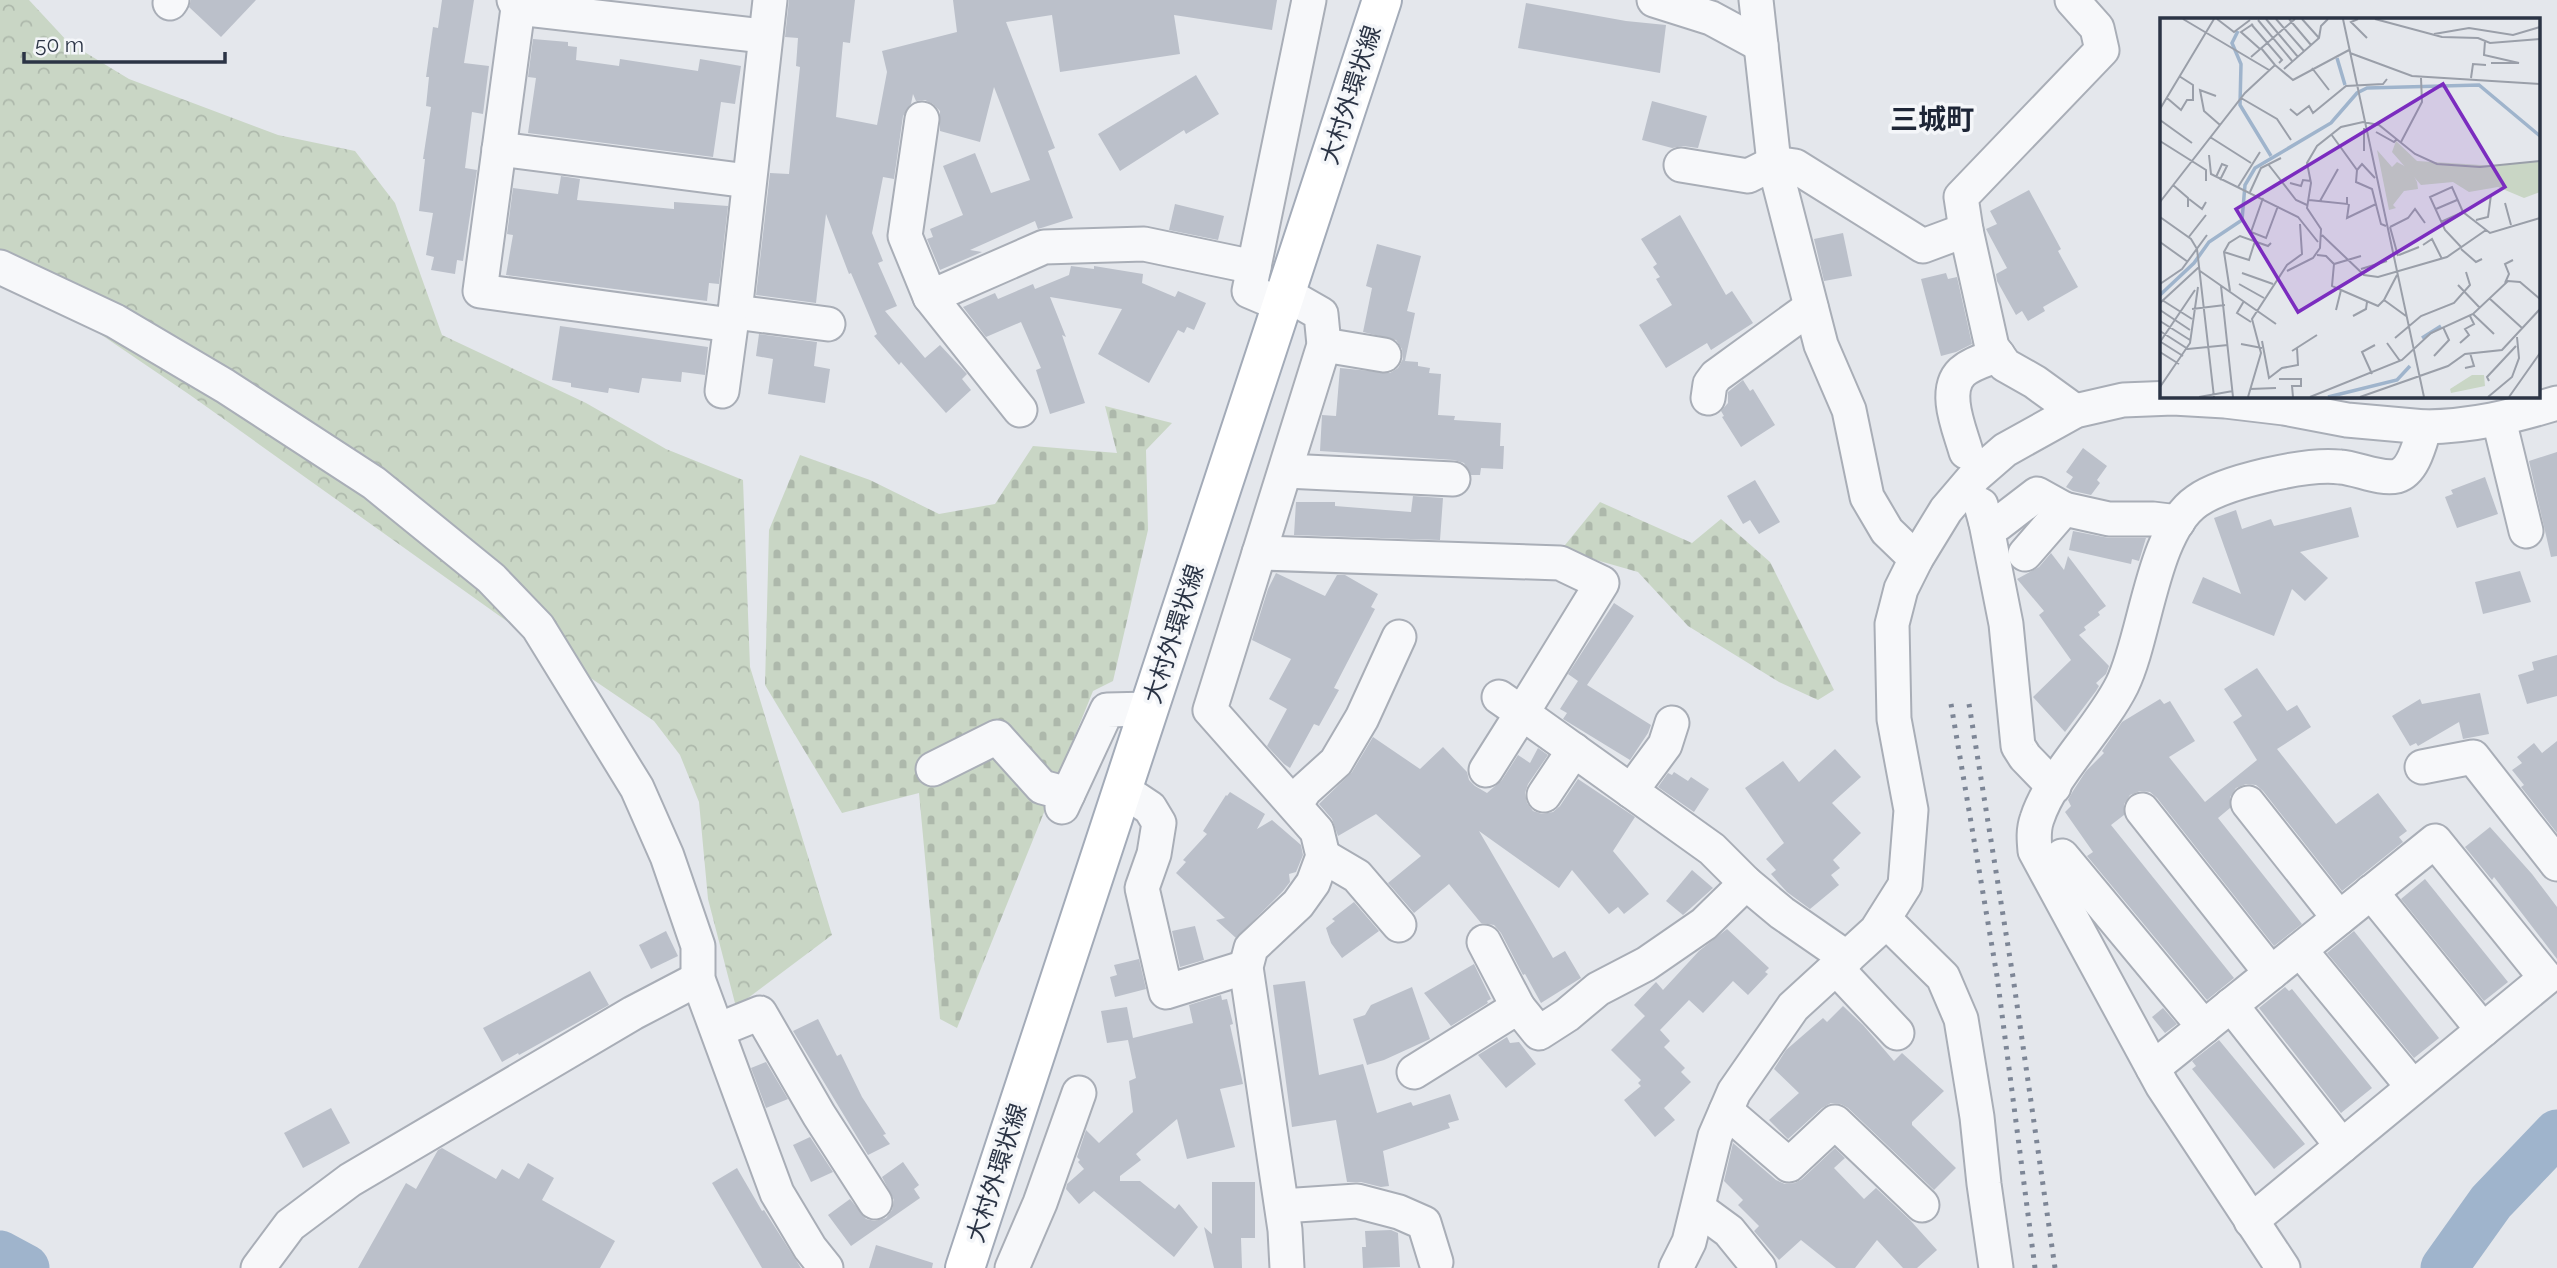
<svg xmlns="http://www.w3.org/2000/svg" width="2557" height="1268" font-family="Raleway,'Noto Sans JP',sans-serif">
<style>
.forest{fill:url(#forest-crowns)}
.cemetery{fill:url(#cemetery-stones)}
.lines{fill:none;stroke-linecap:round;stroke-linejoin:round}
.river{stroke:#9fb4cc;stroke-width:47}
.building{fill:#bbc0ca}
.minor-casing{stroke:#a9aeb7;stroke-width:37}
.major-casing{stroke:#a3abb8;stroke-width:42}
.minor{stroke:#f7f8fa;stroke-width:33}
.major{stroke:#fff;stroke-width:38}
.rail{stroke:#7d8696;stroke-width:5;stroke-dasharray:3.5 7;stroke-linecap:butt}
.labels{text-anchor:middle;stroke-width:7;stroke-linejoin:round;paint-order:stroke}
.street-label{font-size:24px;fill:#2b3445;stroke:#f4f6f9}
.quarter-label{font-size:28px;font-weight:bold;fill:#1d2536;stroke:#f4f6f9}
.inset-river{fill:none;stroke:#9fb4cc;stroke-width:3.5}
.inset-road{fill:none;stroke:#9a9fa9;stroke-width:2}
.view{fill:#7b2cbf;fill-opacity:0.15;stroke:#7b2cbf;stroke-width:3.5}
.inset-edge{fill:none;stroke:#2b3445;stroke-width:3.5}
</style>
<defs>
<pattern id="forest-crowns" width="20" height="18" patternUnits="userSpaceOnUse" patternTransform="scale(1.75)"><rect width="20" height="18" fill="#c9d6c5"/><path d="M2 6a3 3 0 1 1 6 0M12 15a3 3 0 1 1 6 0" fill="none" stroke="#adb8ab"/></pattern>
<pattern id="cemetery-stones" width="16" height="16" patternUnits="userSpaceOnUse" patternTransform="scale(1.75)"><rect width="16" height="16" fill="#c9d6c5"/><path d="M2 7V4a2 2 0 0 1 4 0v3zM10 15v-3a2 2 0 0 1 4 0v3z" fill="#adb8ab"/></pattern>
</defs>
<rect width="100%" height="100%" fill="#e4e7ec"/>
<polygon class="forest" points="0,0 29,0 68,42 129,79 278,135 355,151 395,203 442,335 586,403 666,449 743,480 750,667 832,935 736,1007 708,899 699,802 680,755 654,721 508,622 190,395 0,266"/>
<g class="cemetery">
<polygon points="1105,406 1172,423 1146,450 1148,530 1113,681 1093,691 957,1028 940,1019 919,793 842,813 765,685 769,530 800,455 870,480 939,514 995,504 1033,446 1117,453"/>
<polygon points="1600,502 1692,543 1721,519 1770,562 1834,690 1818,700 1779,682 1688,626 1638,572 1561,550"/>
</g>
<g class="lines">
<g class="river">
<polyline points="0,1254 26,1268"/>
<polyline points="2444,1268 2491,1202 2557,1133"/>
</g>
</g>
<g class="building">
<polygon points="191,0 256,0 221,37 189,7"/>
<polygon points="442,0 474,0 464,63 489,66 483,114 472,112 465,168 477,170 463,261 457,260 455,274 431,270 434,257 426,255 433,213 419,211 425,159 423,159 431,107 426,106 429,77 426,77 433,27 438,28"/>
<polygon points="789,0 855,0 850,43 843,42 836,117 877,125 887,72 882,51 957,32 953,0 1277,0 1272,30 1174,15 1180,54 1060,72 1052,15 1006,22 1055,148 1048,151 1073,218 1038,229 1035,221 970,250 982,252 940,270 927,239 933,237 930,229 963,215 943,166 975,153 991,193 1030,180 994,87 980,142 940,131 940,111 933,104 925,100 916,101 913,94 911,104 903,116 894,179 883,177 872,233 883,261 878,263 897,306 885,311 925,358 940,345 967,374 962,379 971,390 946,413 901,362 899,365 874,336 877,334 851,273 849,274 826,214 816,303 756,295 770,173 789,174 800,67 796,66 798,38 785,37"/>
<polygon points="1526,3 1626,21 1666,25 1660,73 1518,48"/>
<polygon points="533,39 568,42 568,46 577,47 576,60 619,66 620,59 698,71 700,59 741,66 735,104 721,102 713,157 528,133 536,78 528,77"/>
<polygon points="1196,75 1219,114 1186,134 1184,130 1120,171 1098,134"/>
<polygon points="1652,101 1707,116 1698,148 1683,146 1672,148 1642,140"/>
<polygon points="561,176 580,179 577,200 674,209 674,202 728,206 719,284 709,283 707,301 506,275 513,235 507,234 513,188 558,194"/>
<polygon points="2029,190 2061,249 2058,251 2078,287 2043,307 2045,311 2028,321 2022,311 2016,315 1997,281 1996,274 2007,268 1986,229 1997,224 1990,211"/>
<polygon points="1175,204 1224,216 1218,240 1169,230"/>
<polygon points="1680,215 1726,295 1732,291 1753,323 1711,350 1707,343 1666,368 1639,325 1672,305 1656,279 1660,277 1653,267 1657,264 1641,239"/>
<polygon points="1843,233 1852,276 1824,281 1814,239"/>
<polygon points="1377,244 1421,256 1407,311 1415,313 1405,361 1418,362 1418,366 1430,368 1429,373 1441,374 1438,415 1455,416 1454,420 1501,423 1500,446 1504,446 1503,469 1481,468 1480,475 1471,475 1464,463 1454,460 1320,451 1322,415 1336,416 1340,368 1390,373 1398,368 1403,359 1402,349 1396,340 1363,332 1372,288 1366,286"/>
<polygon points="1071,266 1094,269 1094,266 1143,274 1142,283 1175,297 1178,291 1206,303 1194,330 1187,327 1184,333 1178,330 1149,383 1098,354 1122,309 1050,297 1066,337 1062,335 1085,403 1050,414 1036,370 1041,368 1021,322 986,337 963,307 995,293 998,299 1033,284 1035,289 1069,275"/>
<polygon points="1946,273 1948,279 1957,277 1972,344 1956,352 1941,356 1921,279"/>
<polygon points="560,326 708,347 705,375 682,372 681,382 642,378 639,393 609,388 608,393 571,387 571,383 552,380"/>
<polygon points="759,334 817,342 814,366 830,369 825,403 768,394 773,359 756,356"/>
<polygon points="1743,380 1750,391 1753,389 1775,425 1741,447 1722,417 1724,416 1721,411 1728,403 1728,392"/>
<polygon points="2083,448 2107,466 2097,480 2100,483 2091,495 2073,491 2066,487 2073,477 2066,472"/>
<polygon points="2557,452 2557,556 2551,557 2529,461"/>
<polygon points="2485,477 2498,514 2457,528 2445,497 2453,494 2451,490"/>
<polygon points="1755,480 1780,522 1759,534 1750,520 1743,524 1727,496"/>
<polygon points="1413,496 1443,498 1440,540 1294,535 1296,502 1335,502 1335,506 1411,512"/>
<polygon points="2351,507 2359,537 2300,552 2328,578 2305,601 2292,589 2274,636 2192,603 2203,577 2241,594 2214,518 2236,510 2242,529 2271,519 2274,526"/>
<polygon points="2073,531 2109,538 2146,538 2139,561 2132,559 2131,564 2069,550"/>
<polygon points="2051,553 2064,570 2068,556 2106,606 2098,612 2100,615 2084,627 2086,630 2079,635 2109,666 2106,674 2096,683 2099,686 2096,691 2065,732 2033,697 2071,660 2039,615 2044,611 2017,579 2039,567"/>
<polygon points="2520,571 2531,602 2483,614 2475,582"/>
<polygon points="1276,573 1325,596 1337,575 1345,575 1378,594 1371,607 1375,609 1334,688 1339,690 1319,726 1314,724 1290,768 1284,764 1267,746 1287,709 1269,699 1291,659 1252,640 1268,589"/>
<polygon points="1614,603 1634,616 1587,685 1651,725 1648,733 1630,760 1563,719 1567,713 1560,709 1578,681 1568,674"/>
<polygon points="2557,655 2557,696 2527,704 2518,675 2534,670 2532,662"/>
<polygon points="2257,668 2287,711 2297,705 2311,727 2277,749 2336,824 2378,793 2407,831 2399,837 2403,842 2342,891 2263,791 2256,785 2246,784 2236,788 2230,797 2230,808 2218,818 2302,924 2274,946 2157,798 2150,792 2140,791 2130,795 2124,804 2124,815 2111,825 2234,978 2207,1000 2087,856 2093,852 2065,812 2071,806 2068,800 2073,791 2086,771 2104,753 2102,751 2122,722 2160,699 2164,704 2170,701 2195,741 2169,757 2205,802 2257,760 2233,722 2242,716 2224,689"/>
<polygon points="2480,693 2489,734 2463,739 2459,722 2418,746 2416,743 2410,746 2392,716 2420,699 2422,704"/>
<polygon points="1373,737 1420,769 1443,747 1467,772 1469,780 1475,786 1487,793 1502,780 1518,755 1530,763 1538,748 1548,755 1528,784 1525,793 1527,803 1533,811 1542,814 1553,812 1560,806 1578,779 1635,817 1613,851 1649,894 1624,914 1618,907 1609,914 1572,870 1559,888 1479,831 1553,958 1565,951 1581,978 1541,1003 1525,974 1523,975 1501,933 1494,925 1481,923 1449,884 1414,913 1388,883 1421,856 1376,814 1338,836 1332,819 1319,804 1352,772"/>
<polygon points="2557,741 2557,833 2521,787 2524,785 2512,770 2522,763 2517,757 2534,743 2542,753"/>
<polygon points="1835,749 1861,777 1832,803 1861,833 1833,860 1840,868 1831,875 1839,885 1810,909 1787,892 1771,874 1776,870 1766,859 1784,843 1745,788 1783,761 1799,782"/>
<polygon points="1674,772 1688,781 1691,777 1709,789 1694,812 1658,787 1668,773 1672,775"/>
<polygon points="1230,792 1265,814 1257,829 1272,820 1301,845 1303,855 1296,872 1289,874 1290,882 1283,891 1236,938 1216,920 1225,918 1176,873 1186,862 1183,860 1207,834 1203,831 1226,795 1227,796"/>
<polygon points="2490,827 2532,874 2557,907 2557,959 2494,877 2492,880 2465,847"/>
<polygon points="1692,870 1713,888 1683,915 1666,901"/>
<polygon points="2425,879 2508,982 2484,1001 2401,899"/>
<polygon points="1354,902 1379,931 1342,958 1331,943 1326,928 1335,921 1332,919"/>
<polygon points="1195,926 1204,960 1180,967 1172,931"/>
<polygon points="1727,929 1769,968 1765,972 1768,974 1748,995 1733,981 1703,1013 1689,1000 1660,1030 1670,1041 1664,1047 1685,1068 1681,1072 1691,1082 1664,1108 1675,1120 1655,1137 1624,1100 1641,1086 1638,1083 1641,1080 1611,1050 1645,1016 1634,1005 1656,982 1663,990 1699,951"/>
<polygon points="666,931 678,956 651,969 639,945"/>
<polygon points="2354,931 2439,1038 2414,1058 2327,953"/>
<polygon points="1139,959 1146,989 1115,997 1110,977 1117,975 1114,965"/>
<polygon points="1474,964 1491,999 1487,1001 1488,1003 1451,1026 1424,993"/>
<polygon points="590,971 609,1005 519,1055 518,1053 502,1062 483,1028"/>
<polygon points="1305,981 1319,1075 1363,1064 1377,1113 1411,1102 1413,1106 1450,1094 1459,1120 1448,1123 1450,1128 1383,1151 1389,1186 1381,1187 1361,1182 1347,1182 1336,1120 1292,1127 1273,985"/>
<polygon points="1412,987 1430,1039 1384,1060 1367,1065 1353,1019 1365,1015 1371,1005"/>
<polygon points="2285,987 2289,991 2292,989 2372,1088 2341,1113 2259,1008"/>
<polygon points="1221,995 1222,1000 1227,999 1233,1024 1230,1025 1243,1084 1220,1089 1235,1147 1187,1159 1177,1119 1136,1154 1141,1160 1120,1176 1120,1181 1140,1181 1175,1209 1179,1204 1198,1227 1174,1257 1094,1191 1079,1204 1066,1189 1067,1184 1084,1169 1078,1162 1080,1160 1077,1157 1086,1130 1099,1143 1133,1112 1129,1081 1136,1078 1128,1040 1107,1043 1101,1011 1127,1007 1133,1038 1193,1023 1189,1005"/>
<polygon points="1843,1006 1863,1025 1894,1061 1902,1053 1944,1091 1912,1122 1912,1125 1956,1168 1934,1190 1848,1108 1841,1104 1831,1103 1822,1108 1788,1139 1769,1120 1799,1093 1774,1069 1786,1050 1823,1018 1827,1022"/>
<polygon points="2163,1008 2177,1024 2165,1033 2152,1017"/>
<polygon points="818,1019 837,1056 841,1054 862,1097 886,1134 883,1135 890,1144 868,1155 793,1031"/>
<polygon points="1507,1037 1510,1043 1519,1042 1536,1064 1506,1088 1478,1055"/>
<polygon points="2219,1040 2305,1144 2274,1169 2192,1069 2196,1066 2192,1061"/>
<polygon points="766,1062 788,1099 766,1108 751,1068"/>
<polygon points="331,1108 350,1143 303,1168 284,1133"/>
<polygon points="810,1137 833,1172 811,1182 793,1145"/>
<polygon points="1733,1143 1776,1180 1785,1184 1795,1183 1802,1179 1835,1148 1845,1158 1834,1168 1864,1199 1876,1188 1910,1220 1937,1250 1917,1268 1903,1268 1877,1240 1855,1268 1836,1268 1801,1240 1779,1260 1754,1231 1759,1226 1738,1205 1743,1200 1724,1181"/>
<polygon points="442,1148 496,1179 502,1169 519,1179 528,1163 554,1178 542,1200 615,1241 600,1268 358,1268 406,1183 416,1189 438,1150"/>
<polygon points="903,1162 919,1185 914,1189 920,1198 851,1246 828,1215 850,1199 866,1219 875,1221 886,1218 892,1210 894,1200 882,1177"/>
<polygon points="737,1168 762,1211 764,1210 801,1268 762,1268 712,1183"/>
<polygon points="1212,1182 1255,1182 1255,1238 1241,1238 1242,1268 1214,1268 1204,1227 1212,1234"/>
<polygon points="1391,1230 1398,1233 1400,1267 1363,1268 1362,1247 1366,1247 1365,1231"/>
<polygon points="876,1245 933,1263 932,1268 869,1268"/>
</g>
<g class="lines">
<g class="minor-casing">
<g id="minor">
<polyline points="514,0 518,8 480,291 731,325 735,312 770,0"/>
<polyline points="1654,0 1711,18 1761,45"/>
<polyline points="1756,0 1774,163 1821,345 1849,410 1867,497 1887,531 1916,559"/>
<polyline points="170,3 172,0"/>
<polyline points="518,8 764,36"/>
<polyline points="922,119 905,236 930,297 1044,247 1144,244 1254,267"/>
<polyline points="499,149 748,181"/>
<polyline points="1681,165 1748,176 1774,163 1795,166 1923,246 1966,230 1992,347 2005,365 2035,382 2075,411"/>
<polyline points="1966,230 1961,197 2102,50 2097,28 2072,0"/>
<polyline points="0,267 115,321 225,386 374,483 491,578 538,627 637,788 667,856 698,946 698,979 777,1193 810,1248 826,1268"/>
<polyline points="1286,294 1321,314 1324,345 1210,710 1317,831 1323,856 1313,883 1298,904 1251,948 1246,967 1285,1230 1287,1268"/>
<polyline points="930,297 1020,410"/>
<polyline points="1282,305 1249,291 1309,0"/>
<polyline points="735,312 828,324"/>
<polyline points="1324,345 1384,355"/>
<polyline points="722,391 731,325"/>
<polyline points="1708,398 1710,384 1716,376 1811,307"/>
<polyline points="2499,420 2526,531"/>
<path d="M1966 452C1960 430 1942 391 1962 372 1972 363 1986 360 1998 355"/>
<polyline points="1286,471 1453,479"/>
<polyline points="1981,505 1986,523 1998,524 2037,494 2064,509"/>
<polyline points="1986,523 2006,624 2018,746 2025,757 2054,787"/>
<polyline points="1259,553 1560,563 1602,583 1522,713 1499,697"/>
<polyline points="2025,554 2064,509 2109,519 2153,519 2178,522"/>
<polyline points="2422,767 2473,757 2557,864"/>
<polyline points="933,769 997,737 1042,787 1068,794"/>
<polyline points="1486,770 1522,713 1712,849 1746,883 1782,913 1847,958"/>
<polyline points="1123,790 1150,808 1159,823 1154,854 1142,888 1166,992 1246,967"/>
<polyline points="1631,791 1665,745 1672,723"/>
<polyline points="1544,795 1574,750"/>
<polyline points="2248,803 2339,918"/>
<polyline points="1295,805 1305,790 1336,762 1362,718 1399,637"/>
<polyline points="1062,807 1107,710 1149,709"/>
<polyline points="2142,810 2271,973"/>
<polyline points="1323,856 1357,876 1399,925"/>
<polyline points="2062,856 2204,1027"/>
<polyline points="2371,892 2483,1030"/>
<polyline points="1884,919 1943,977 1961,1019 1977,1117 1984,1184 1996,1268"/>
<polyline points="1484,942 1518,1007"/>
<polyline points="2300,950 2413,1087"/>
<polyline points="1836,968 1897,1033"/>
<polyline points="2231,1005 2342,1146"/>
<polyline points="718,1030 760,1013 819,1115 875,1202"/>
<polyline points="2153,1068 2435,841 2546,978 2251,1221"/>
<polyline points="1414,1072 1518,1007 1539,1033 1567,1015 1598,989 1646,964 1704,924 1746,883"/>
<polyline points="1726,1111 1789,1165 1835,1122 1922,1205"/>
<polyline points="1282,1206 1357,1201 1399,1212 1424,1223 1436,1262"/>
<polyline points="1699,1209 1729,1231 1759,1268"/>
<polyline points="258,1268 290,1225 350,1180 633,1013 698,979"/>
<polyline points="1012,1268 1040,1203 1079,1093"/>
<polyline points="1676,1268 1689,1242 1715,1136 1734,1092 1793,1007 1876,931 1905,885 1911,810 1894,719 1892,624 1901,589 1916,559 1946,510 1975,476 2005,450 2075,411 2123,400 2173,398 2225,401 2284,408 2347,420 2425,427"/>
<path d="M2283 1268 2162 1085 2035 851C2034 840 2033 830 2037 819 2051 775 2100 729 2122 685 2146 636 2152 532 2197 501 2224 482 2306 463 2340 467 2357 468 2380 480 2397 476 2414 471 2420 442 2425 427 2473 426 2511 417 2557 403"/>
</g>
</g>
<g class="major-casing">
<polyline id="major" points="965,1268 1382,0"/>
</g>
<use href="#minor" class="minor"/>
<use href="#major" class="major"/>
<g class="rail">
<polyline points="1951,704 1997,976 2035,1268"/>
<polyline points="1969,704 2013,977 2055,1268"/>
</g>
</g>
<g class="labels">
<g class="street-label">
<text transform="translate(1351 95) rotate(-72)" y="8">大村外環状線</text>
<text transform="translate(1174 634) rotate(-72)" y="8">大村外環状線</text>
<text transform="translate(997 1173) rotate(-72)" y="8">大村外環状線</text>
</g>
<g class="quarter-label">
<text x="1932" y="129">三城町</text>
</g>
</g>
<g transform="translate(2160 18)">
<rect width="380" height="380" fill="#e4e7ec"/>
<path d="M236 123 257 143 337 148 380 143V174L364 180 338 169 309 174 293 164 261 167 232 134Z" fill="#c9d6c5"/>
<path d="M217 132 232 149 237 144 250 151 257 164 258 171 244 173 233 187 236 190 229 192ZM312 357H324L325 368 291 375 290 371Z" fill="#c9d6c5"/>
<path class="inset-river" d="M78 13 72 25 81 46 80 87 111 138M177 40 185 67M0 277 34 245 49 224 82 202 85 167 95 150 171 105 197 75 207 70 319 67 380 118M262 320 281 308M168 379 237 362 250 348"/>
<path class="inset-road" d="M23 1 109 52M57 1 74 14 90 2M106 1 138 39M116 1 144 33M129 1 151 27M142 1 159 20M183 1 264 379M198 1 191 4 207 20M215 1 282 19 318 20 330 25 380 21M98 2 133 44M91 6 122 42 119 45M93 6 81 14 100 31M274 16 309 10 353 17 380 9M325 23 324 37 359 45H331M101 30 115 47M190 35 252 58 380 66M91 39 135 1M152 50 169 72M124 51 159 20 161 8 168 1M311 60 313 46 326 47M56 78 40 72 44 93 60 107M7 80 21 92 27 82H33V67L19 58M81 80 117 101 131 122M0 91 54 1M130 91 137 97 149 88 153 95 186 68 223 66 227 61M0 102 32 125M216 114 234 124 237 121M171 116 197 152 196 164 212 171 221 206 226 208M50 119 91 145M0 123 46 152V163M241 124 262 84 261 60M204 133V110M49 137 51 156 138 199 158 224M108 146 136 182 147 187M197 152 202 146 215 160M56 159 62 146 67 148 60 162M130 165 141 168 143 162 151 163M13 167 28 180V189M78 169 100 134M90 174 101 150 121 140M103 180 91 214 106 220 118 188M29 181 42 191 46 184M149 182 187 186V179M160 183 178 151M0 184 85 75 115 47 133 62 189 32M345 185 351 207M189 186 187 200 216 186M276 191 297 182M0 199 31 221 37 231 54 379M316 202 328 199 331 177M281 204 303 194M230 209 248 200 255 191 265 205M230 209 238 238M162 217 204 257 218 259 287 239 326 212M28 220 46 197M0 224 28 244M263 227 272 221 282 241M302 230 285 212 270 179 292 169 303 194 330 215 380 200M301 231 316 244 322 241M64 234 89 242 95 223M157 237 166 238 174 246 201 238M239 237 259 229M174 246 172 268 181 272 176 292M201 251 227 243M40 253 116 306M127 253 153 240 160 230 161 211 147 190 151 165 147 145 157 128 181 109 203 104 219 107 255 136 277 146 320 149 380 143M82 255 113 266M237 257 224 282 246 298M345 265 349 256 345 246 353 242M0 266 22 251 47 217M79 266 104 280M298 267 320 290M61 268 73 379M181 272 218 288 224 282M70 273 64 234 69 225 80 218 108 228 111 225M329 280 362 310M2 282 32 301M84 283 77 295 91 304M0 285 39 249M32 291 65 287M0 292 30 312M313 296 334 316M193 298 206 291 207 284M0 303 30 322M0 313 28 331 68 327M235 320 261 298 294 285 310 267 306 254M102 323 109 360 122 350 138 347 137 330M0 324 35 272M1 324 23 338M227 325 240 343M300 325 309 317 305 311 314 306 310 298M81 326 102 330M132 333 157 317M0 334 19 346M274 338 289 322 283 309M305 350 314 348 310 335M212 356 202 334 215 327M119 361H141V368H132L133 379M329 363 327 359 356 328M0 369 30 325 38 269M90 371 116 370M39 379 73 373M88 379 101 335 92 301 127 247 142 236 140 206M150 379 242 342 271 315 313 296 348 263 360 264 380 281M200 379 288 348 305 336 342 332 380 291M328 379 352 359 359 340 357 319M349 379 380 335"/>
<path class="view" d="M283 66 345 169 138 294 76 191Z"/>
<rect width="380" height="380" class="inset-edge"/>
</g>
<path d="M24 52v10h201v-10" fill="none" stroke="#2b3445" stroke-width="3.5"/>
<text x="35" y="52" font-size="21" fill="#2b3445" stroke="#f4f6f9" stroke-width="5" paint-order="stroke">50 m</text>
</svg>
